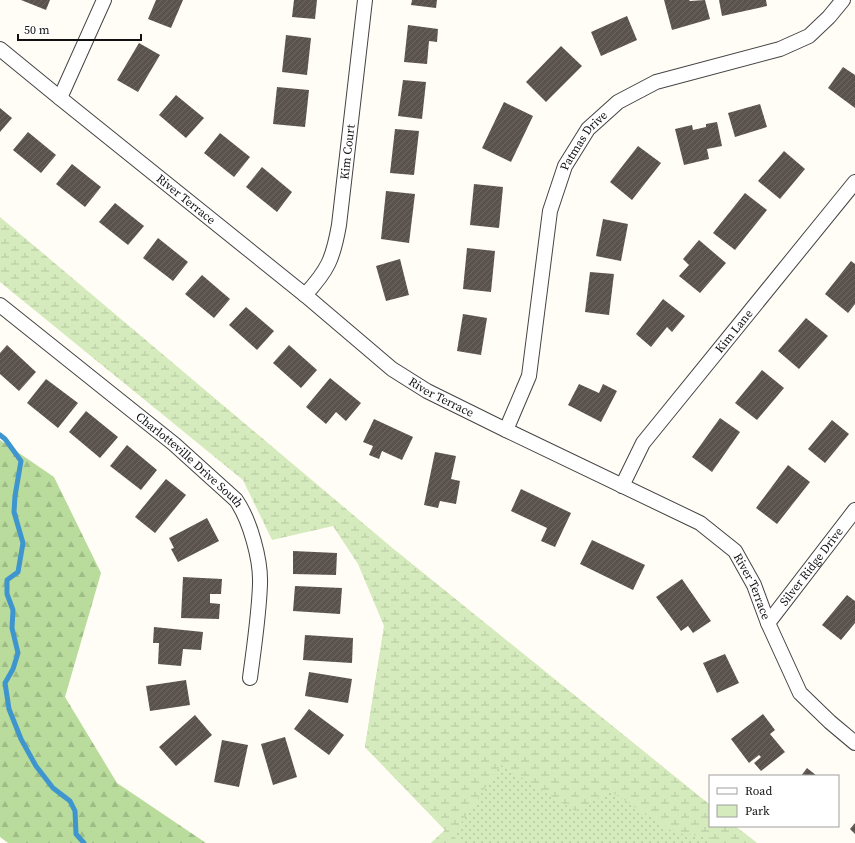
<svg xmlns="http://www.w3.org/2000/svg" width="855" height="843" font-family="'Source Serif 4',serif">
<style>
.green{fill:url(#green-dots)}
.forest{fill:url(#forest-firs)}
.wetland{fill:url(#wetland-marsh)}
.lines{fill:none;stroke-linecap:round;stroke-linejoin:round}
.stream{stroke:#3f96cf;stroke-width:5}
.building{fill:url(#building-hatch)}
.minor-casing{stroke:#444;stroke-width:16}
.minor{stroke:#fff;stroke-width:14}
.labels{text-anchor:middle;stroke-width:4;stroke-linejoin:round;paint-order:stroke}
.street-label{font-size:12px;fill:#111;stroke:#fff}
</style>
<defs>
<pattern id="green-dots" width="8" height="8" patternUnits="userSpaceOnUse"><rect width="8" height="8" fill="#d5ebbd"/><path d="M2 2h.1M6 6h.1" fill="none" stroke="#b6c8a1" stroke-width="1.8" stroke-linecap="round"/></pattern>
<pattern id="forest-firs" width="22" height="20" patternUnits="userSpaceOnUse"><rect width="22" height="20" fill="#b9dc9c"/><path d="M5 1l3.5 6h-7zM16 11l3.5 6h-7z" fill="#9ebc85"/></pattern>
<pattern id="wetland-marsh" width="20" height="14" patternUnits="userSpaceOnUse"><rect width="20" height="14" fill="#d5ebbd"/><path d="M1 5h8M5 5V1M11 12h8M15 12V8" fill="none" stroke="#b6c8a1"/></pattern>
<pattern id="building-hatch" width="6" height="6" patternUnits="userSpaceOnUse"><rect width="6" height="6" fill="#5a524d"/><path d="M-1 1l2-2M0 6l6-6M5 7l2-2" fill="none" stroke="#6d6662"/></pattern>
</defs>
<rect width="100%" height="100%" fill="#fffdf5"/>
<polygon class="green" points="396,551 710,805 710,826 735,826 757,843 431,843 445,830 365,747"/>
<polygon class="forest" points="0,440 54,477 101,573 65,697 117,783 206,843 8,843 0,837"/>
<polygon class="wetland" points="0,217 396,551 710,805 710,826 735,826 757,843 711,843 710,837 675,833 610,791 584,807 575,811 501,765 452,836 463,843 431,843 445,830 365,747 384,626 358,564 333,526 272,540 243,480 0,282"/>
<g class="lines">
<polyline class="stream" points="0,435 5,439 21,461 15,496 14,512 23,543 18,572 7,580 7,594 13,610 12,628 18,653 13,669 5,683 9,709 21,739 36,766 53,788 70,801 75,811 76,834 84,843"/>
</g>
<g class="building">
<polygon points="21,0 50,0 46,10"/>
<polygon points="156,0 183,0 171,28 148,19"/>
<polygon points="294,0 317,0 315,19 292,17"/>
<polygon points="412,0 437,0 436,8 411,5"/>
<polygon points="664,0 689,0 690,1 705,0 710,19 672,30"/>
<polygon points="719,0 766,0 767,6 722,16"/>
<polygon points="627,16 637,40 601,56 591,32"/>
<polygon points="408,25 438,29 437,42 429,41 427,64 404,62"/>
<polygon points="286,35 311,38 307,75 282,72"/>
<polygon points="139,43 160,55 138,92 117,80"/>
<polygon points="561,46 582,66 546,102 526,82"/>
<polygon points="843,67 855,75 855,108 828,88"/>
<polygon points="403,80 426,82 422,119 398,116"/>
<polygon points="277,87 309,90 305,127 273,124"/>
<polygon points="176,95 204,118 186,138 159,115"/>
<polygon points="504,102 533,116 511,162 482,148"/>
<polygon points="760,104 767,127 735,137 728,113"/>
<polygon points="0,108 12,118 0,132"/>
<polygon points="717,122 722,146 707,149 709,159 684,165 675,129 692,125 693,130 706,127 706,124"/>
<polygon points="395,129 419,131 414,175 390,173"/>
<polygon points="28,132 56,155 41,173 13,150"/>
<polygon points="220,133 250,157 234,177 204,153"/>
<polygon points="638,146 661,163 632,200 610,182"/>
<polygon points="784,151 805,169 780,199 758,181"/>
<polygon points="72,164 101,187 85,207 56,184"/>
<polygon points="262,167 292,192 277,212 246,187"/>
<polygon points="474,184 503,187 499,228 470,225"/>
<polygon points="386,191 415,194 409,243 381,239"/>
<polygon points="745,193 767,210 735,250 713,233"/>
<polygon points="115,203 144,226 128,245 99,222"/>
<polygon points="603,219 628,224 621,261 596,256"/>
<polygon points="158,238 188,262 173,281 143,258"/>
<polygon points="699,240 726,263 700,293 679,276 689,265 683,259"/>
<polygon points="467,248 495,251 491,292 463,289"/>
<polygon points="400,259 409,295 386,301 376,266"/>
<polygon points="851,261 855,264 855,304 848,313 825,294"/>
<polygon points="590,272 614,274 609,315 585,312"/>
<polygon points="202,275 230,299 214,318 185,294"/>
<polygon points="663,299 685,316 672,332 667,327 651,347 636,334"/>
<polygon points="246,307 274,331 257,350 229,325"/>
<polygon points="463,314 487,318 481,355 457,351"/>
<polygon points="806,318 828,336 799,369 778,351"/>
<polygon points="7,345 36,372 19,391 0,374 0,353"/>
<polygon points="289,345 317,370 301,388 273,363"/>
<polygon points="762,370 784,388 757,420 735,403"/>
<polygon points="330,378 361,403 346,421 336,412 326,424 306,407"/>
<polygon points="46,379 78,403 58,428 27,403"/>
<polygon points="579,384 599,393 603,384 617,391 601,422 568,405"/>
<polygon points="86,411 118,437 100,458 69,432"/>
<polygon points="720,418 740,432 712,472 692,457"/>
<polygon points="374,419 413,437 402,460 382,451 379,459 369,455 373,446 363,442"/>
<polygon points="832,420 849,434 825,463 808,449"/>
<polygon points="127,445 157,470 141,490 110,466"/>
<polygon points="435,452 456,456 451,479 460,481 456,504 440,501 438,508 424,505"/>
<polygon points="788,465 810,482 777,524 756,508"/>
<polygon points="166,479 186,495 155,533 135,517"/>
<polygon points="521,489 571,513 555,547 541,541 547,528 511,511"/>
<polygon points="207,518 219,541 178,562 171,549 174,548 169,538"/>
<polygon points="592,540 645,565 633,590 580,564"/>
<polygon points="293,551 337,553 336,575 293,574"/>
<polygon points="183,577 222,579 221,594 210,594 210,603 220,604 219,619 181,618"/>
<polygon points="682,579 711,621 693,633 688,626 681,631 656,597"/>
<polygon points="295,586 342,588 340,614 293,611"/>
<polygon points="847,595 855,601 855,623 841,640 822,625"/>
<polygon points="154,627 203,632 201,650 183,649 181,666 158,664 159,643 153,643"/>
<polygon points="305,635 353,638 352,663 303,660"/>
<polygon points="725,654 739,683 717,693 703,663"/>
<polygon points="309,672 352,679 348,703 305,696"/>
<polygon points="186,680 190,705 150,711 146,686"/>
<polygon points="309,709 344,735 329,755 294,729"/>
<polygon points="763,714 775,730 770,734 785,752 761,771 754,763 761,757 759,755 749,763 731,739"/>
<polygon points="195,715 212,735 176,766 159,747"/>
<polygon points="285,737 297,777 273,785 261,744"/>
<polygon points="222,740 248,745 239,787 214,782"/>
<polygon points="807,768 817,776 801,776"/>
<polygon points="855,823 855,834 850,829"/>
</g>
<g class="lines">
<g class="minor-casing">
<g id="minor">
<path id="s1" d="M0 49 60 98 305 295 392 369 427 391 506 430 700 523 735 551 754 585 768 623 800 693 830 722 855 743"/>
<polyline points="60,98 104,0"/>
<path id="s2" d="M305 295C328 270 333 259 339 225L365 0"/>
<path id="s3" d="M0 305 174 444 236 500C250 520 261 560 260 584 259 615 254 647 250 678"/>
<path id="s4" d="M506 430 529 376 550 211 565 166 588 129 618 102 656 82 780 49 809 36 829 17 843 0"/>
<path id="s5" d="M622 486 643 443 855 182"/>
<path id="s6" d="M768 623 855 510"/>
</g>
</g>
<use href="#minor" class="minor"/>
</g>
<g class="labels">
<g class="street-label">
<text dy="4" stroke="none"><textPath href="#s4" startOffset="304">Patmas Drive</textPath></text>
<text dy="4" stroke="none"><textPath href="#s2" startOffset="153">Kim Court</textPath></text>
<text dy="4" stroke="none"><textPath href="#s1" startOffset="239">River Terrace</textPath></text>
<text dy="4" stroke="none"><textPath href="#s5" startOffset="192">Kim Lane</textPath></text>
<text dy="4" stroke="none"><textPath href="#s1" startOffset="563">River Terrace</textPath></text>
<text dy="4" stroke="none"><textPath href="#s3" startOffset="245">Charlotteville Drive South</textPath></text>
<text dy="4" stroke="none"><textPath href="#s6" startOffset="71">Silver Ridge Drive</textPath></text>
<text dy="4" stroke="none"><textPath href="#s1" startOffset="935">River Terrace</textPath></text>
</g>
</g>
<rect x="709" y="775" width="130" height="52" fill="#ffffff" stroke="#a0a0a0"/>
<rect x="717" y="788" width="20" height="6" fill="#ffffff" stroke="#a0a0a0"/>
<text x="745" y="795" font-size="12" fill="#111111">Road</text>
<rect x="717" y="805" width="20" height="12" fill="#d5ebbd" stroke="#a0a0a0"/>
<text x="745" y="815" font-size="12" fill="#111111">Park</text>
<path d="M18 34v6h123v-6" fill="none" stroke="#111111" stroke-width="2"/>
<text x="24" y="34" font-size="12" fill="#111111" stroke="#ffffff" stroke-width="3" paint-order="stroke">50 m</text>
</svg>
